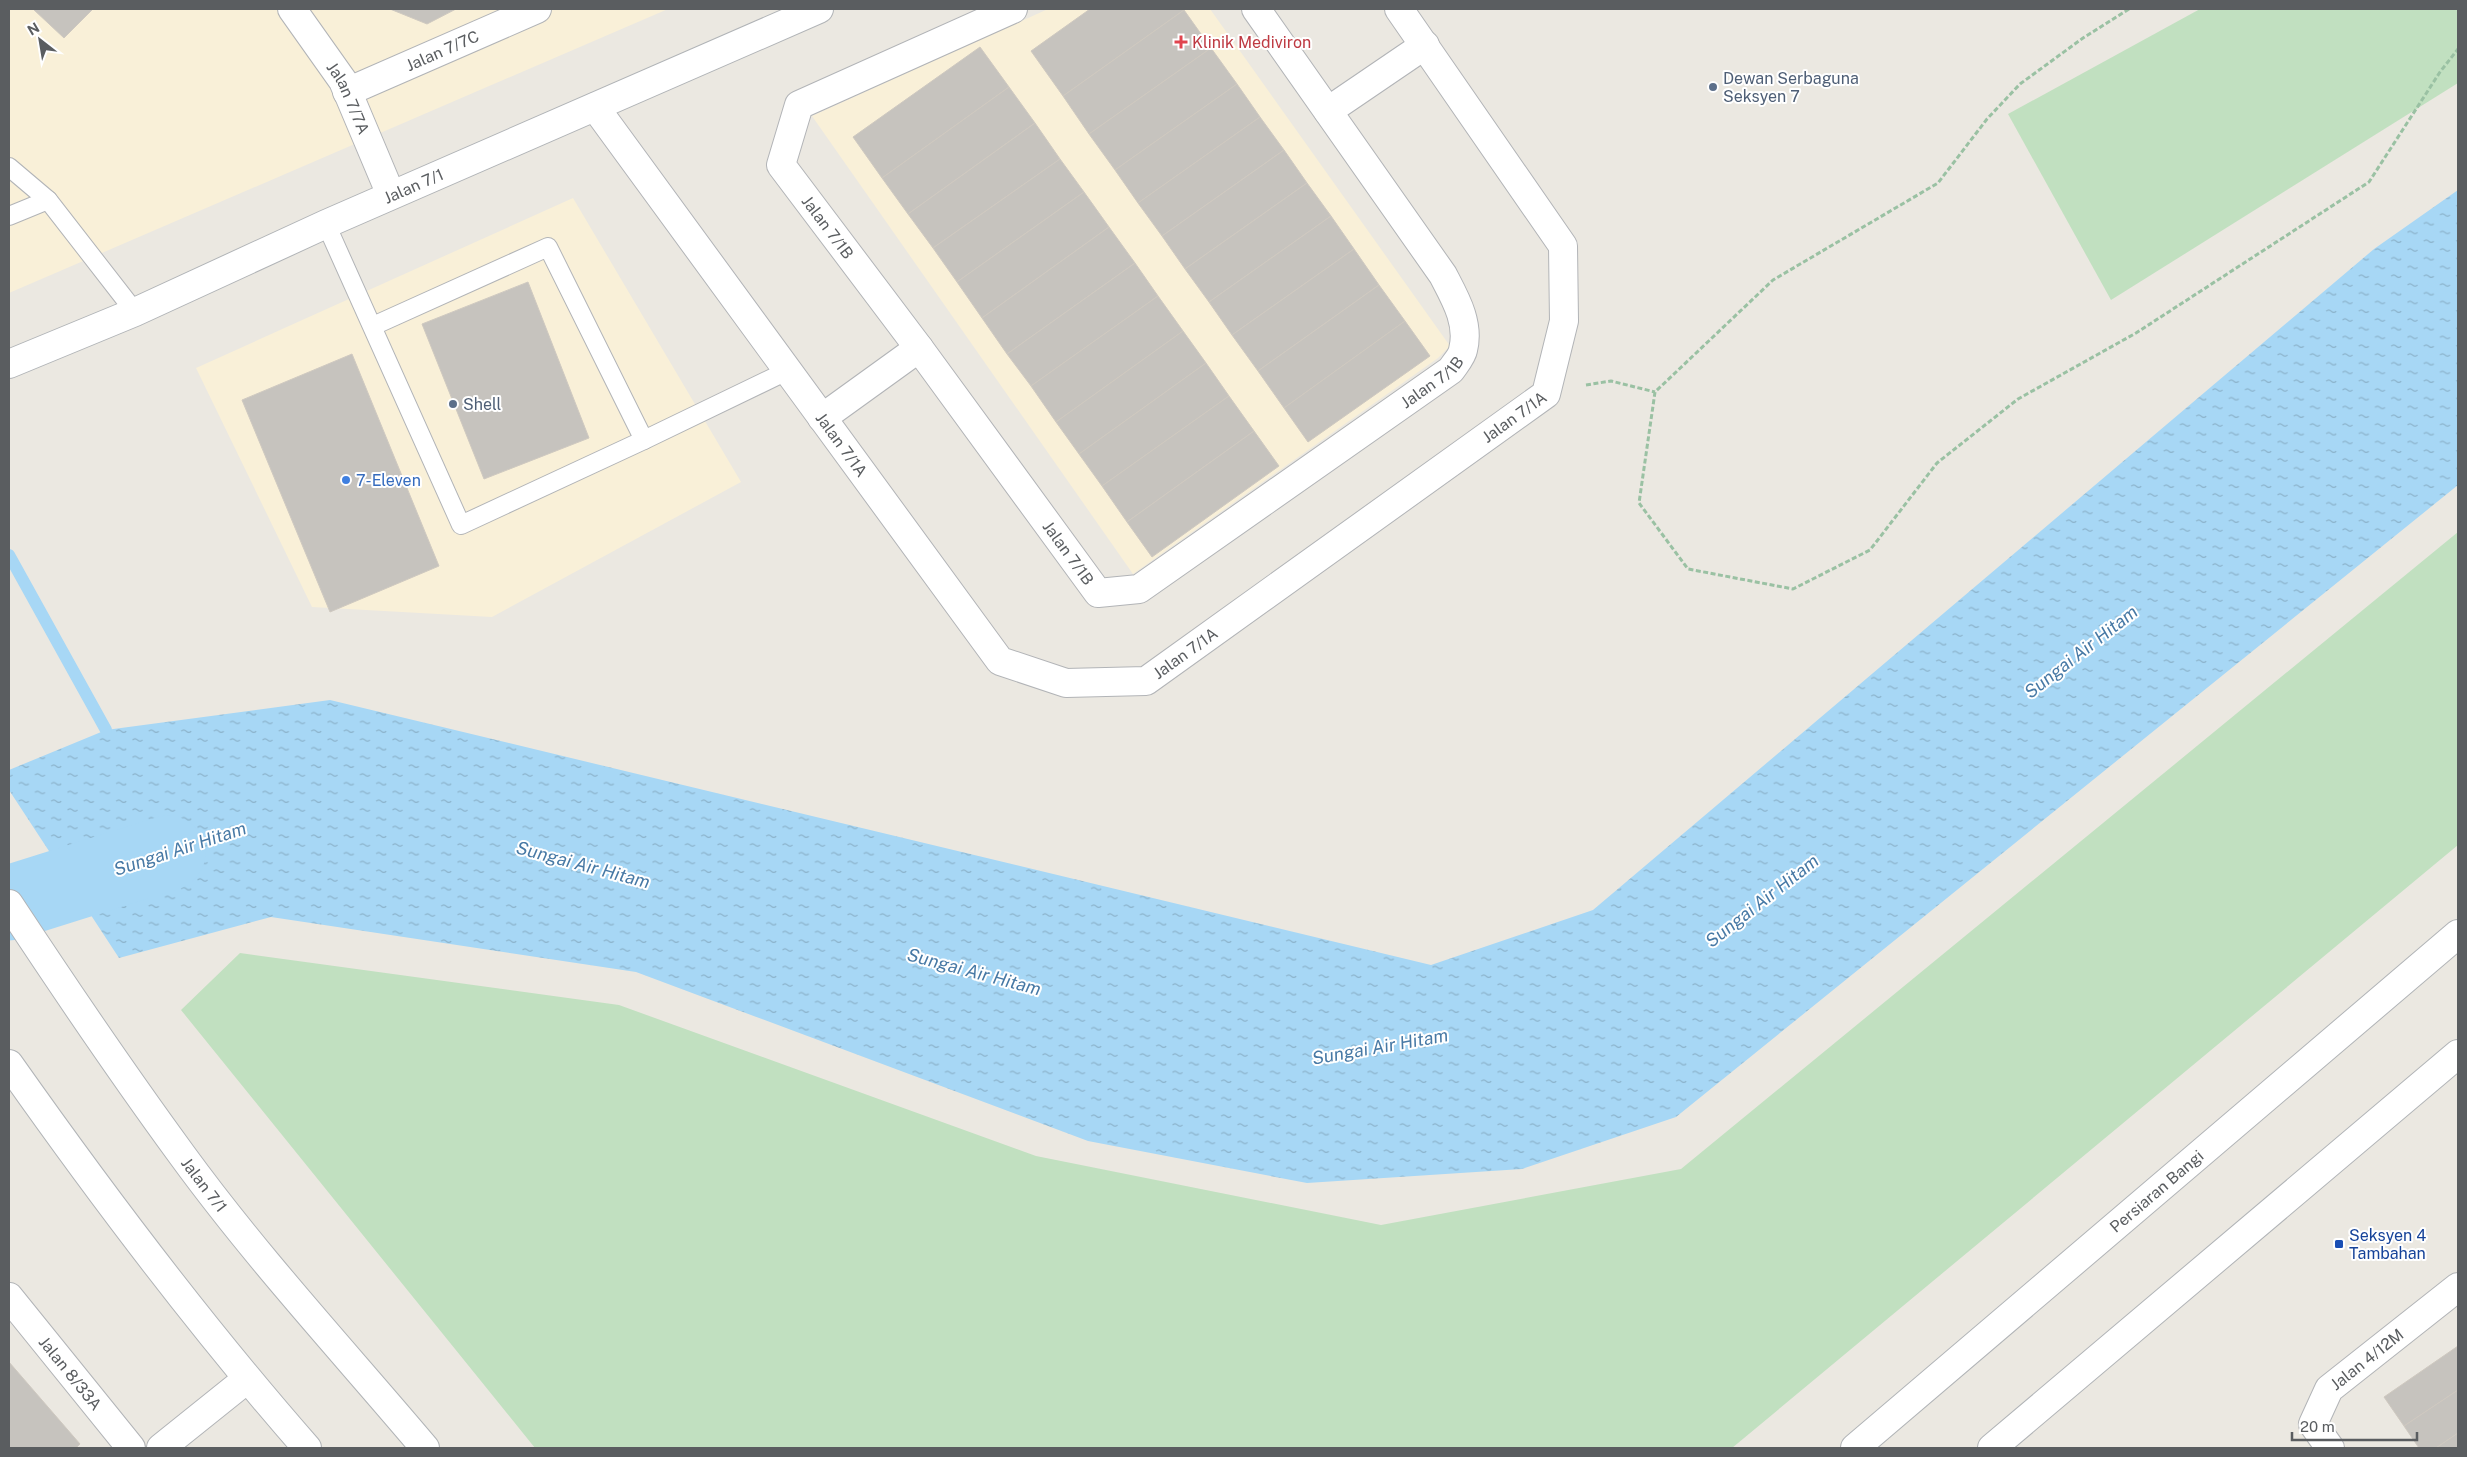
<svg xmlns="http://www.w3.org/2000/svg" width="2467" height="1457" font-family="'Public Sans',sans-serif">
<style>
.commercial{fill:#f9f0d8}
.green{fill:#c1e0c0}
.water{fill:url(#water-ripples)}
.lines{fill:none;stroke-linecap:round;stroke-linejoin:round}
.stream{stroke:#a7d7f5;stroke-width:12}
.river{stroke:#a7d7f5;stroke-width:75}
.building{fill:#c6c3be;stroke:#cfc9c0}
.lane-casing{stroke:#b2b4b7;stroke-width:20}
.street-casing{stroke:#b2b4b7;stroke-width:30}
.secondary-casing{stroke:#b1b4b7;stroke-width:30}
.path{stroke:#9ac1a3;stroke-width:3;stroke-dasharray:5 2.5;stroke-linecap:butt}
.lane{stroke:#fff;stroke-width:18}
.street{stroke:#fff;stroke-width:28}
.secondary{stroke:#fff;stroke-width:28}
.health-dot{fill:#e0444e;stroke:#fff;stroke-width:2}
.service-dot{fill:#5c6f8a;stroke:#fff;stroke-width:2}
.shop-dot{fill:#3f7fe0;stroke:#fff;stroke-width:2}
.transit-dot{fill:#1a4fb4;stroke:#fff;stroke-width:2}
.labels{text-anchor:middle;stroke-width:4;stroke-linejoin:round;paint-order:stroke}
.health-label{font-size:16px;fill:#be3a42;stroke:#fff;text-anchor:start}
.street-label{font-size:16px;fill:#5a5d60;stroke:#fff}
.service-label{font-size:16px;fill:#4e5e75;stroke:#fff;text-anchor:start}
.shop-label{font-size:16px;fill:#366cbe;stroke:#fff;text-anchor:start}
.transit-label{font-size:16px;fill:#164399;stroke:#fff;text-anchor:start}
.water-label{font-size:18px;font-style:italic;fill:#4779a5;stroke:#fff}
</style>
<defs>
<pattern id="water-ripples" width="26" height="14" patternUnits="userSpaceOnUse" patternTransform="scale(1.25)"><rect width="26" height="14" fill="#a7d7f5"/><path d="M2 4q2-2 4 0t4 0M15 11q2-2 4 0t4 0" fill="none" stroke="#8bb2ca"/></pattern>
</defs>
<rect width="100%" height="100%" fill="#ebe8e1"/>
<g class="commercial">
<polygon points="9,9 668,9 9,293"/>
<polygon points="1048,9 1210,9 1450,346 1438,358 1133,574 812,116"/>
<polygon points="573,198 741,482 492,617 312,607 196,368"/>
</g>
<g class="green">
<polygon points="2200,9 2458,9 2458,83 2111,300 2008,114"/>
<polygon points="2458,532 2458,845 1732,1448 535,1448 181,1010 240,953 619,1005 1036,1156 1381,1225 1681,1169"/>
</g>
<polygon class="water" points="2458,190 2458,485 1676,1117 1522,1169 1307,1183 1088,1141 636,972 271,917 119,958 9,790 9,770 106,730 330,700 1431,965 1593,910 2374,249"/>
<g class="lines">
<polyline class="stream" points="9,555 106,730"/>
<polyline class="river" points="9,903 168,853"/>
</g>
<g class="building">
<polygon points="33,9 93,9 64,38"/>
<polygon points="390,9 456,9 427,24"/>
<polygon points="1090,9 1183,9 1184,10 1063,96 1031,51"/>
<polygon points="1184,10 1211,48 1089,134 1063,96"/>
<polygon points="980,47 1009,87 882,178 853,137"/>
<polygon points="1211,48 1237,84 1115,170 1089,134"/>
<polygon points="1237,84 1260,117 1138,203 1115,170"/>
<polygon points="1009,87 1035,123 908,214 882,178"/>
<polygon points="1260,117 1284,150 1162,236 1138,203"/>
<polygon points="1035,123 1060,159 933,248 908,214"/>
<polygon points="1284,150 1307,183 1185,269 1162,236"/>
<polygon points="1060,159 1084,192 957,282 933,248"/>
<polygon points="1307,183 1331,216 1209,302 1185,269"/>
<polygon points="1084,192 1109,227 982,318 957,282"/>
<polygon points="1331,216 1354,249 1232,335 1209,302"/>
<polygon points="1109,227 1135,263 1007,354 982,318"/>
<polygon points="1354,249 1379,285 1258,371 1232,335"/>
<polygon points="1135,263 1158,296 1031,386 1007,354"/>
<polygon points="528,282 589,438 484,479 422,324"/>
<polygon points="1379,285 1405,321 1284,408 1258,371"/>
<polygon points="1158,296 1183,331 1056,422 1031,386"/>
<polygon points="1405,321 1430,356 1308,442 1284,408"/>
<polygon points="1183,331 1206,363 1079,454 1056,422"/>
<polygon points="352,354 439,566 330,612 242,400"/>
<polygon points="1206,363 1229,396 1102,486 1079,454"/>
<polygon points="1229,396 1254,431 1127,522 1102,486"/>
<polygon points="1254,431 1279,466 1152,557 1127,522"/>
<polygon points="2458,1346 2458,1390 2404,1426 2384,1397"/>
<polygon points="9,1362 80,1444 76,1448 9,1448"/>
<polygon points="2458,1390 2458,1433 2436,1448 2419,1448 2404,1426"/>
<polygon points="2458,1433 2458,1448 2436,1448"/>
</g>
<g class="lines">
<g class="lane-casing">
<g id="lane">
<polyline points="9,167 48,200 135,312"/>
<polyline points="9,216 48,200"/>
<polyline points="326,224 461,525 644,440 787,371"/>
<polyline points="373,326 548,247 644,440"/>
</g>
</g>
<g class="street-casing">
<g id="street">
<path id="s1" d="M292 9 343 81 391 195"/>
<path id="s2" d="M1013 9 799 105 781 165 919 348 1098 593 1139 589 1451 370C1455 364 1462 356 1463 350 1470 323 1455 298 1443 275L1256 9"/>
<path id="s3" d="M347 92 537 9"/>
<path id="s4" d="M595 107 1000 661 1066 683 1146 681 1546 394 1564 321 1563 246 1399 9"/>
<polyline points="1328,111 1425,45"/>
<polyline points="822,418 919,348"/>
<path id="s5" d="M9 1297 131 1448"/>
<polyline points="161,1448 247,1379"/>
<path id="s6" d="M2330 1448 2313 1424 2329 1389 2458 1287"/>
</g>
</g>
<g class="secondary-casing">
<g id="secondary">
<path id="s7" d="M9 364 135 312 326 224 819 9"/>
<path id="s8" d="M9 904C65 989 122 1073 182 1155 257 1258 344 1352 425 1448"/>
<path d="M9 1064C102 1196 200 1326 307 1448"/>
<path id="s9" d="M1855 1448 2458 934"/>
<polyline points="1992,1448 2458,1054"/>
</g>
</g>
<g class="path">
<polyline points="2129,9 2083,38 2020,84 1987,119 1938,183 1773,280 1655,392 1639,503 1688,569 1793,589 1870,550 1937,463 2018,399 2136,333 2369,182 2440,72 2458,49"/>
<polyline points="1586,385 1611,381 1655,392"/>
</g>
<use href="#lane" class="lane"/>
<use href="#street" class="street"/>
<use href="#secondary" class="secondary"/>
</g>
<path class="health-dot" d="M1178.5 34.5h5v5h5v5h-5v5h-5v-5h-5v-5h5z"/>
<g class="service-dot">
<circle cx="1713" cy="87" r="5"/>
<circle cx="453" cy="404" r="5"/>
</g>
<circle class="shop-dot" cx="346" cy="480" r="5"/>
<rect class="transit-dot" x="2334" y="1239" width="10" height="10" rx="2.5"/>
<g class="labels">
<g class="health-label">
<text x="1192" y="48">Klinik Mediviron</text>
</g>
<g class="street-label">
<text dy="6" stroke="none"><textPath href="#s3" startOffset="104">Jalan 7/7C</textPath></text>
<text dy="6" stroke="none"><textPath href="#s1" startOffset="106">Jalan 7/7A</textPath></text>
<text dy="6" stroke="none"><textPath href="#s7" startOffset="442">Jalan 7/1</textPath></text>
<text dy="6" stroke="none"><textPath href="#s2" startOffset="375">Jalan 7/1B</textPath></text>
<text dy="6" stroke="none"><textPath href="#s2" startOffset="1230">Jalan 7/1B</textPath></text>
<text dy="6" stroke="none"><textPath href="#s4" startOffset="1289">Jalan 7/1A</textPath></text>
<text dy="6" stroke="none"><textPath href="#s4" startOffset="418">Jalan 7/1A</textPath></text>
<text dy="6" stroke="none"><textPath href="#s2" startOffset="780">Jalan 7/1B</textPath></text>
<text dy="6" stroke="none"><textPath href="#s4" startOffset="884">Jalan 7/1A</textPath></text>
<text dy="6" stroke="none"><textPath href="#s8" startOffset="342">Jalan 7/1</textPath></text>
<text dy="6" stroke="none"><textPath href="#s9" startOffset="396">Persiaran Bangi</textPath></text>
<text dy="6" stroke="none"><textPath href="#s6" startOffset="116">Jalan 4/12M</textPath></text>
<text dy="6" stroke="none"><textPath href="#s5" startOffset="98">Jalan 8/33A</textPath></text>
</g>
<g class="service-label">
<text x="1723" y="84">Dewan Serbaguna<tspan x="1723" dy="18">Seksyen 7</tspan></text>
<text x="463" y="410">Shell</text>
</g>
<g class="shop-label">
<text x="356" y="486">7-Eleven</text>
</g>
<g class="transit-label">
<text x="2349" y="1241">Seksyen 4<tspan x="2349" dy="18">Tambahan</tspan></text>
</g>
<g class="water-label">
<text transform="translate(2081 652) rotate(-38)" y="6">Sungai Air Hitam</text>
<text transform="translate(180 849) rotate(-18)" y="6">Sungai Air Hitam</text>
<text transform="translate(583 865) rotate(15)" y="6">Sungai Air Hitam</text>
<text transform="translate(1762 901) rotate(-38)" y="6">Sungai Air Hitam</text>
<text transform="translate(974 972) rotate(15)" y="6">Sungai Air Hitam</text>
<text transform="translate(1380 1047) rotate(-10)" y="6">Sungai Air Hitam</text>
</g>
</g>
<rect width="2467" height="1457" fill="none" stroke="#5a5d60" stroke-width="20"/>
<g transform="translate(40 40) rotate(329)" stroke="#ffffff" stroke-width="4" paint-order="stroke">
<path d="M0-4L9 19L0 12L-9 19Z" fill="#5a5d60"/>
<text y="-8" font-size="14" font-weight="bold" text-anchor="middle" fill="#5a5d60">N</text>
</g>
<path d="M2292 1432v8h125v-8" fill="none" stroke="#5a5d60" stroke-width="2.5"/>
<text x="2300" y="1432" font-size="15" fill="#5a5d60" stroke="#ffffff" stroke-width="4" paint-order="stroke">20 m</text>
</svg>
